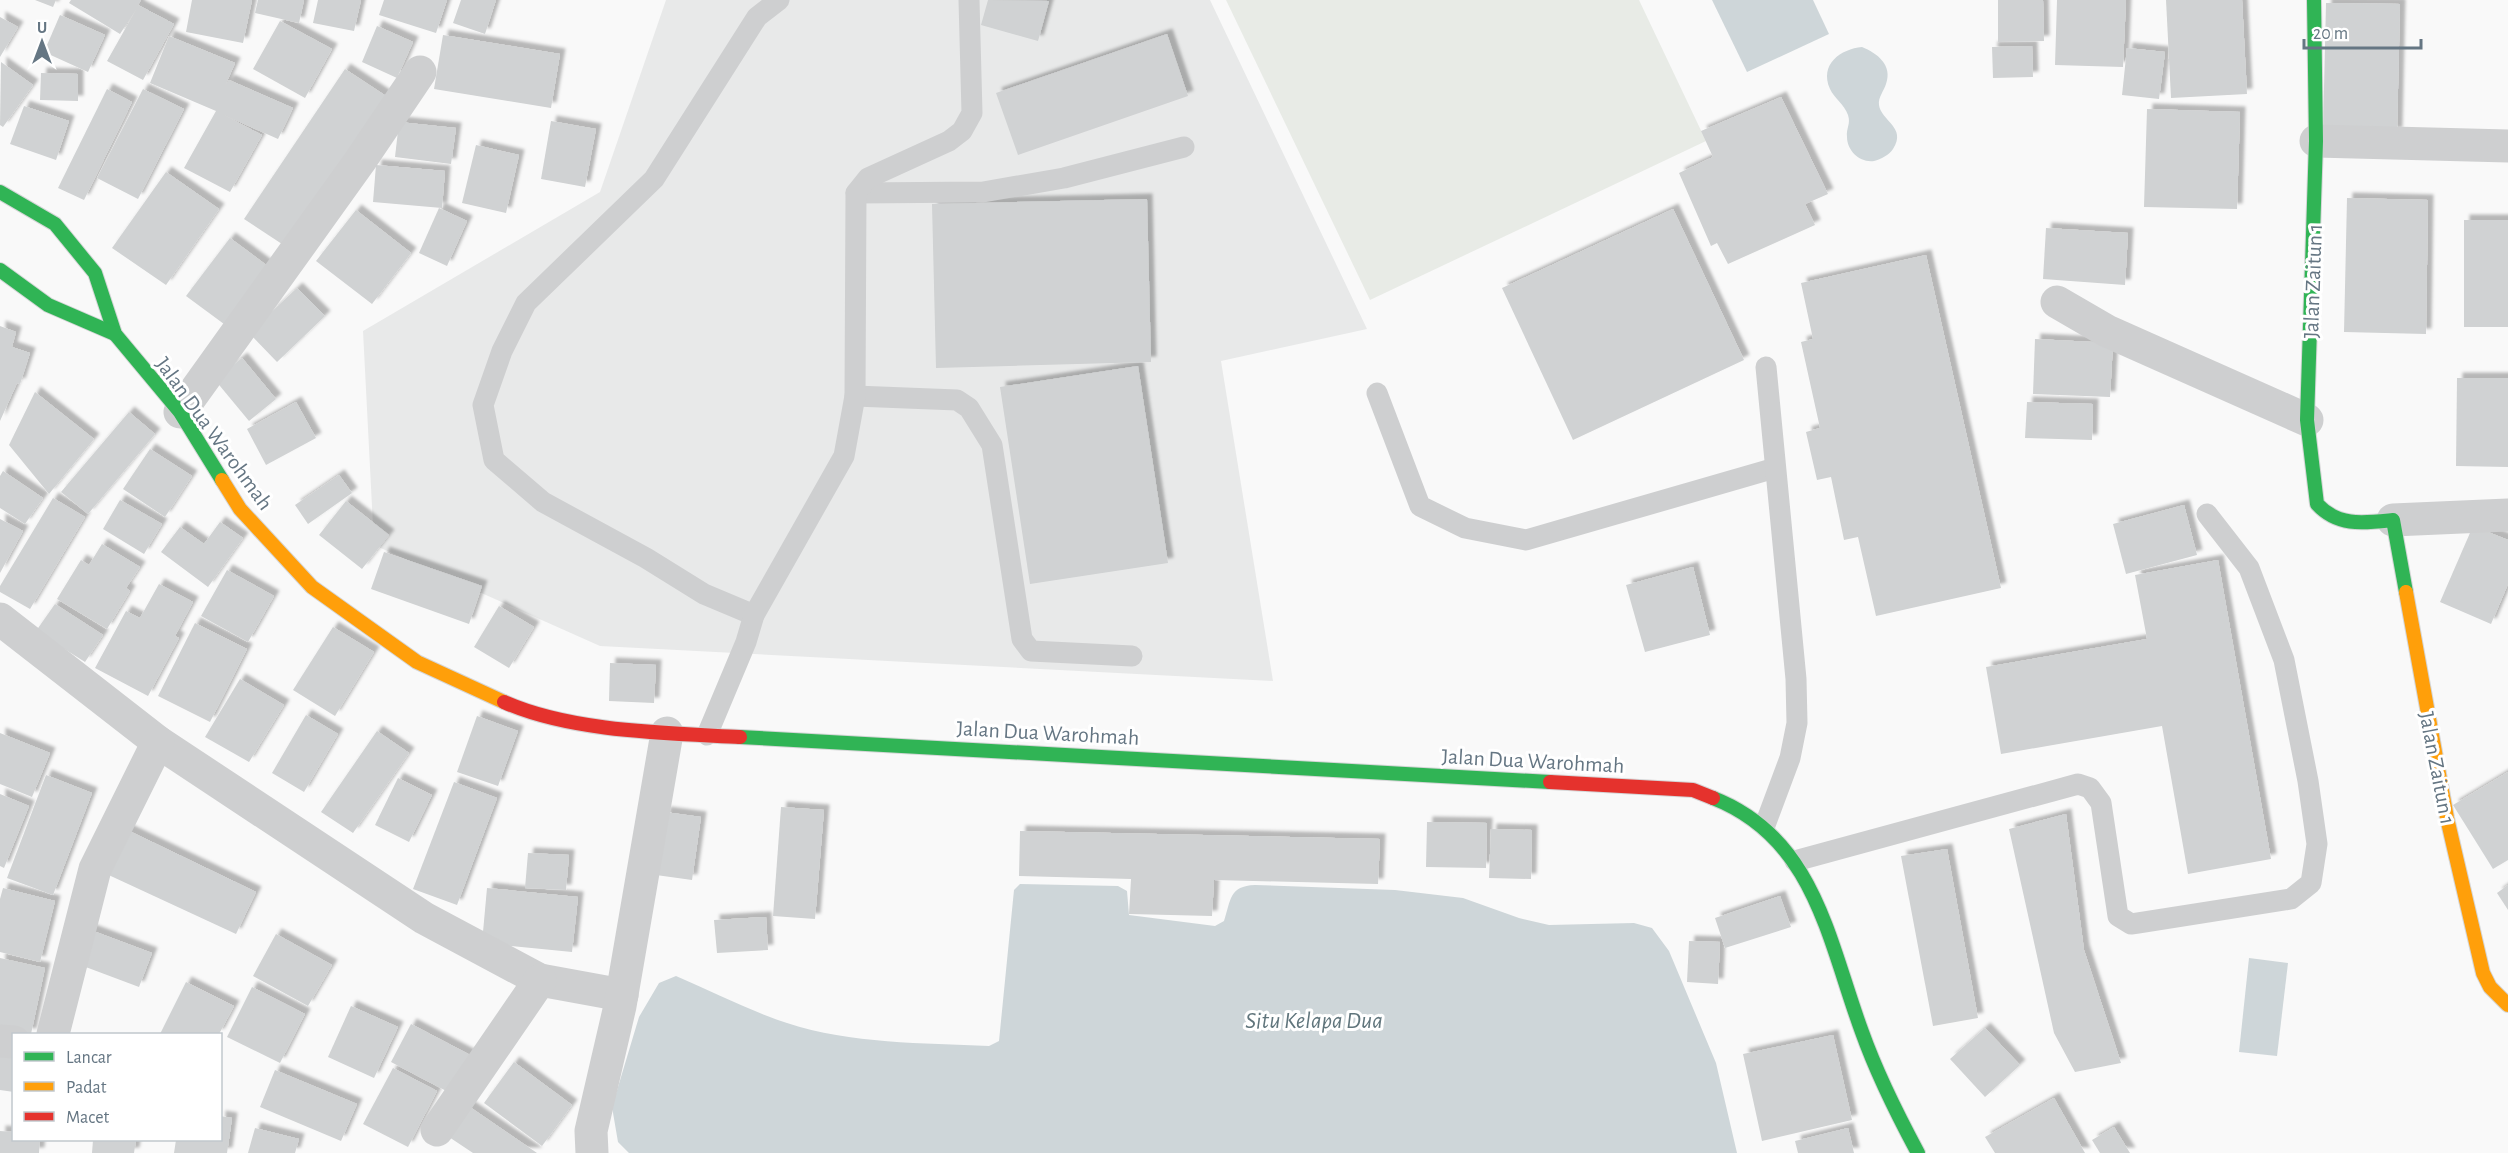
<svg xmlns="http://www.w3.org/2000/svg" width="2508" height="1153" font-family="'Alegreya Sans',sans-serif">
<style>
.built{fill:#e8e9e9}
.green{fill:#e8ebe6}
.water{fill:#ced6d9}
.building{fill:#d0d2d3;filter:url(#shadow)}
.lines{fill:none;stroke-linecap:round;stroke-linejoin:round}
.fast-casing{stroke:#d5d6d7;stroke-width:16}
.slow-casing{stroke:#d5d6d7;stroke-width:16}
.jam-casing{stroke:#d5d6d7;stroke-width:16}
.lane{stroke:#cecfd0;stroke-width:21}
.street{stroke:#cecfd0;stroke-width:33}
.fast{stroke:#30b455;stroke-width:14}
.slow{stroke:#ff9f0a;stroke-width:14}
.jam{stroke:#e5322d;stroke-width:14}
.labels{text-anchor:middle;stroke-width:6;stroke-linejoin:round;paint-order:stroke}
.street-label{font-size:22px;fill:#657683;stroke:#fff}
.water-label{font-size:24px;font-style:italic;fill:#60757c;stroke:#fff}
</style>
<defs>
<filter id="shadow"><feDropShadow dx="5.5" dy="-5.5" stdDeviation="1.5" flood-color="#0004"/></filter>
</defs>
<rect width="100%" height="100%" fill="#f9f9f9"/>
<polygon class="built" points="666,0 1210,0 1367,329 1221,361 1273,681 600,646 374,545 363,331 600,192"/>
<polygon class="green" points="1226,0 1639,0 1706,141 1370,300"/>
<g class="water">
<polygon points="1712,0 1813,0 1829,34 1747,72"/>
<path d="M1862 47C1877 53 1893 65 1886 84 1884 91 1878 97 1879 105 1881 121 1907 127 1893 149 1889 155 1881 159 1874 161 1860 163 1847 151 1847 137 1846 128 1851 124 1848 115 1844 104 1834 98 1830 89 1819 64 1841 49 1862 47Z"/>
<path d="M1020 884 1118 886 1127 891 1129 915 1215 926 1224 921C1231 900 1229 886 1255 885L1395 890 1463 898 1519 918 1549 925 1634 923 1652 928 1669 951 1716 1063 1737 1153H629L618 1142 612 1107 639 1017 659 983 676 976C713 992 750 1011 787 1023 851 1044 923 1043 989 1046L999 1041 1014 890Z"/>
<polygon points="2249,958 2288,963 2277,1056 2239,1052"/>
</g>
<g class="building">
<polygon points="35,0 56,0 53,7"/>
<polygon points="71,0 141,0 138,5 174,24 143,80 107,61 137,8 120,34 69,3"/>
<polygon points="192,0 252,0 243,43 186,32"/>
<polygon points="258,0 304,0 299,23 255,13"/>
<polygon points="318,0 361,0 354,31 313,23"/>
<polygon points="384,0 447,0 436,33 379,15"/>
<polygon points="461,0 496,0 485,34 453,23"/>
<polygon points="988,0 1049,1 1038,41 981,25"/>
<polygon points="1998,0 2043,0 2044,41 1998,42"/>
<polygon points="2057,0 2126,0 2123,67 2055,65"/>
<polygon points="2166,0 2242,0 2247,94 2171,98"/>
<polygon points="2326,3 2400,4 2397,133 2323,132"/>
<polygon points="60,15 105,35 88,72 44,52"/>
<polygon points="0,17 18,27 0,57"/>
<polygon points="280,21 332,49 305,98 253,69"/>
<polygon points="377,26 413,42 397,78 362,62"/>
<polygon points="1167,34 1188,96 1018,155 996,93"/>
<polygon points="443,35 560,54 551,108 434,89"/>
<polygon points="169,36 235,63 225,86 229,80 293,108 278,139 222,114 262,135 230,192 184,168 216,111 150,83"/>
<polygon points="2032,46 2033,77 1993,78 1992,47"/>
<polygon points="2127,48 2165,52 2159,99 2122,95"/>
<polygon points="1,62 33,85 3,127 0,125"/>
<polygon points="345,69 389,98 288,248 244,219"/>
<polygon points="41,73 78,74 78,101 40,100"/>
<polygon points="107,89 132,102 84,200 58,188"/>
<polygon points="143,89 184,109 138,199 97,178"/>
<polygon points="1781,97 1828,194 1805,204 1815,225 1728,264 1717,243 1711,246 1679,173 1713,157 1701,131"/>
<polygon points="24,106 69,121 56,160 10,144"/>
<polygon points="2147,109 2240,112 2237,209 2144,207"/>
<polygon points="551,121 596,129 585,187 541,179"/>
<polygon points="399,122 456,128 451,164 395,157"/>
<polygon points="476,145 519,155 506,213 462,203"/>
<polygon points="376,165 445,171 442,208 373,202"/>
<polygon points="166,172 219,209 166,285 112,248"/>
<polygon points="2347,198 2428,200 2426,334 2344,332"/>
<polygon points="1147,199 1151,362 936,368 932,204"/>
<polygon points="439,208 467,221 447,266 419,253"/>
<polygon points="1673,209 1744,360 1573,440 1502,288"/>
<polygon points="356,210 411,253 372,304 316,261"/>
<rect x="2464" y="220" width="44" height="107"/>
<polygon points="2046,228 2128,233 2125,285 2043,279"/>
<polygon points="230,238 273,270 228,327 186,296"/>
<polygon points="1926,255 2001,588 1876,616 1858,537 1844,540 1831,477 1817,480 1806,432 1820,428 1801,342 1813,339 1801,283"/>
<polygon points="297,288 325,316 277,362 249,333"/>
<polygon points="0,326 16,332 12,347 30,353 20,384 17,383 0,421"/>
<polygon points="2035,339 2113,343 2110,397 2033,394"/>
<polygon points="242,358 276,399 249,421 215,380"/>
<polygon points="1138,366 1168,563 1030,584 1000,387"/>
<polygon points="2457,378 2508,378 2508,467 2456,466"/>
<polygon points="35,392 94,439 49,494 9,445"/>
<polygon points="296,402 316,438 266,465 247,429"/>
<polygon points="2027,402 2093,404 2092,440 2025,438"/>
<polygon points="129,412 155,434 88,514 61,492"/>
<polygon points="150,449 192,476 165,517 123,489"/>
<polygon points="3,471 43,498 25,524 0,508 0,476"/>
<polygon points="339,475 352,493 308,524 295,505"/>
<polygon points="53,498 85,517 30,609 0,592 0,586"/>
<polygon points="120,500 162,524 144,554 103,529"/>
<polygon points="346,501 389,535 362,569 319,535"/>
<polygon points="2184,505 2197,555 2126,574 2113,524"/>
<polygon points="0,519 23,531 0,573"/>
<polygon points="220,522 243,538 208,587 161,552 180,527 204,544"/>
<polygon points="2473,526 2508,540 2508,584 2491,624 2440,602"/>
<polygon points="102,544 140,567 126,588 130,591 107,629 57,599 81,560 89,565"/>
<polygon points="384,552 482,586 469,624 371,589"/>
<polygon points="2218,560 2271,859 2188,874 2162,726 2001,754 1986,667 2147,639 2135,575"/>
<polygon points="1693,567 1710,635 1645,652 1626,585"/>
<polygon points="227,570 274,596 248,642 201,616"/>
<polygon points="159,584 193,602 175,636 179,638 148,696 95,668 126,611 140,618"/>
<polygon points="55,604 103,635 85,662 36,631"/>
<polygon points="499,606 534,627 509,668 474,647"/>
<polygon points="195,623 247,649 210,722 158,696"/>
<polygon points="333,627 374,652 335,716 293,690"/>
<polygon points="610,663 656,665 654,703 609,701"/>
<polygon points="240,679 284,705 249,762 205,737"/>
<polygon points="306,715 338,734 304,792 272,773"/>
<polygon points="477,716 518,731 498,786 457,772"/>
<polygon points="377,731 409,753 353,833 321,812"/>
<polygon points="0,733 50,753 32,797 0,784"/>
<polygon points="2508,772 2508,860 2493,869 2453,805"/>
<polygon points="46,775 92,793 53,895 7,878"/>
<polygon points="398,778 432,795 409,842 375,825"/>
<polygon points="454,782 497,798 457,905 413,889"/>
<polygon points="0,794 29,806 4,868 0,866"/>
<polygon points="781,807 824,810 815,919 773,916"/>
<polygon points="665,812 701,817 692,880 656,875"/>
<polygon points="2066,814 2084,950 2121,1063 2075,1072 2054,1033 2009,829"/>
<polygon points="1427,822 1487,823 1486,868 1426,867"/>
<polygon points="121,827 256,892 236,934 100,871"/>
<polygon points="1491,829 1532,830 1531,879 1489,878"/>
<polygon points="1020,831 1380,839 1378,884 1214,880 1212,916 1129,914 1131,879 1019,876"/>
<polygon points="1947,849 1978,1018 1933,1026 1901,856"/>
<polygon points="528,853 569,855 566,890 525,888"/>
<polygon points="2508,885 2508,910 2497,893"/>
<polygon points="3,888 55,901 40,962 0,952 0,899"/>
<polygon points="487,888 578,897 572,952 482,943"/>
<polygon points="1780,896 1791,927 1725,948 1715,918"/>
<polygon points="766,917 768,950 717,953 714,920"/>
<polygon points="88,929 152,953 139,987 75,963"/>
<polygon points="276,934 332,965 308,1006 253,976"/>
<polygon points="1689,941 1720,942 1718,984 1687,982"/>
<polygon points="0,958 45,968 31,1034 0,1029"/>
<polygon points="186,982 234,1006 219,1034 160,1034"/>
<polygon points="252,987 305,1014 280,1063 227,1037"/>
<polygon points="351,1006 398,1027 374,1078 328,1057"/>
<polygon points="411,1024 472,1056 452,1094 391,1062"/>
<polygon points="1985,1028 2020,1065 1985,1097 1950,1059"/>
<polygon points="1833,1035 1852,1120 1762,1141 1743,1054"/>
<polygon points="0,1050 14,1052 14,1092 0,1090"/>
<polygon points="514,1062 572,1105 542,1146 484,1103"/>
<polygon points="393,1068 437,1091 408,1147 363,1124"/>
<polygon points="275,1070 357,1104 341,1141 260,1107"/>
<polygon points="2054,1098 2085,1153 1995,1153 1985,1137"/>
<polygon points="464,1103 537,1153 473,1153 443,1133"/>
<polygon points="220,1116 232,1118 227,1153 174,1153 176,1140 220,1140"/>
<polygon points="2114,1127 2130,1153 2100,1153 2092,1140"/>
<polygon points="255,1128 299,1139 295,1153 248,1153"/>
<polygon points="1848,1128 1854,1153 1798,1153 1795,1141"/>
<polygon points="0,1131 14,1132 14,1140 40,1140 39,1153 0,1153"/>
<polygon points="93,1140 136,1140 134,1153 92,1153"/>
</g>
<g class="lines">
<g class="fast-casing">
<g id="fast">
<path d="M2314 0 2316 141 2307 420 2317 504C2338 527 2364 523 2393 520L2406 592"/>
<polyline points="0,192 55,224 95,273 115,334 180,412 222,480"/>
<polyline points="0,270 48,305 115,334"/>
<polyline points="740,737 1550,782"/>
<path d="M1713 798C1815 838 1828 940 1862 1032 1877 1074 1897 1114 1918 1153"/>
</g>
</g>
<g class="slow-casing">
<g id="slow">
<polyline points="222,480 240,509 312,587 417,662 504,702"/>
<polyline points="2406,592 2447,818 2483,973 2490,987 2508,1005"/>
</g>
</g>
<g class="jam-casing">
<g id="jam">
<path d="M504 702C571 732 666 733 740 737"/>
<polyline points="1550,782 1693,790 1713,798"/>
</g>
</g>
<g class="lane">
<polyline points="856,193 983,192 1064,178 1184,147"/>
<polyline points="1377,393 1420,506 1465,528 1526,540 1775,468"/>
<polyline points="855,396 957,400 969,408 992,445 1022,639 1031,651 1132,656"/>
<polyline points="754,615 704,594 646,558 543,502 494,460 483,405 502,351 526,303 654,179 757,17 779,0"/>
<polyline points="707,735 746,642 754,615 844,456 855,396 856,193 868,178 949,141 962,131 972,113 969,0"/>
<polyline points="1765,825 1790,758 1797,723 1796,679 1766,367"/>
<polyline points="1795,861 2078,784 2090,788 2101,803 2118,916 2131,924 2138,923 2291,899 2311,883 2317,844 2308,781 2284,660 2249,568 2207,514"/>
</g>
<g class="street">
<polyline points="2316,141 2508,146"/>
<polyline points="2057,302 2107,331 2307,420"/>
<polyline points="180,412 360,161 420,72"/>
<polyline points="2393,520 2508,515"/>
<polyline points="0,619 158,742 424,918 540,980 622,995"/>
<polyline points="53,1034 95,869 158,742"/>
<polyline points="0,1041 14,1042"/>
<polyline points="437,1130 540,980"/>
<polyline points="592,1153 591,1131 620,1006 667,733"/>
</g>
<use href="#fast" class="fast"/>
<use href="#slow" class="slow"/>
<use href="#jam" class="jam"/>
</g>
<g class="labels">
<g class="street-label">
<text transform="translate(2312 281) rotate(-88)" y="8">Jalan Zaitun 1</text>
<text transform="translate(215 433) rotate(54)" y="8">Jalan Dua Warohmah</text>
<text transform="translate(1048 732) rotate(3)" y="8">Jalan Dua Warohmah</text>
<text transform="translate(1533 760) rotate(3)" y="8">Jalan Dua Warohmah</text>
<text transform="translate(2438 768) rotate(79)" y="8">Jalan Zaitun 1</text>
</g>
<g class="water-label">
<text x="1314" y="1028">Situ Kelapa Dua</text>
</g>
</g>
<rect x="12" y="1033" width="210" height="108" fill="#ffffff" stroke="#c1c8cd" stroke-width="1.5"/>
<rect x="24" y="1052" width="30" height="9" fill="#30b455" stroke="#c1c8cd" stroke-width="1.5"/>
<text x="66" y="1063" font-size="18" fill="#657683">Lancar</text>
<rect x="24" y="1082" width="30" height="9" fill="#ff9f0a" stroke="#c1c8cd" stroke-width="1.5"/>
<text x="66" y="1093" font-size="18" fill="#657683">Padat</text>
<rect x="24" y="1112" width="30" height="9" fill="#e5322d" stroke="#c1c8cd" stroke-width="1.5"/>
<text x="66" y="1123" font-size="18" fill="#657683">Macet</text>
<g transform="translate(42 42)" stroke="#ffffff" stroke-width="4.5" paint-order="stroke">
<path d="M0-4.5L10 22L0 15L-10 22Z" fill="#657683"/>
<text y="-9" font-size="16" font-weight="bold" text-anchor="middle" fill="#657683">U</text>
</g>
<path d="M2304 39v9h117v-9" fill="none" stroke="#657683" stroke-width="3"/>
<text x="2313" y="39" font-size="18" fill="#657683" stroke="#ffffff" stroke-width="4.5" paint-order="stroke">20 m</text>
</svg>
